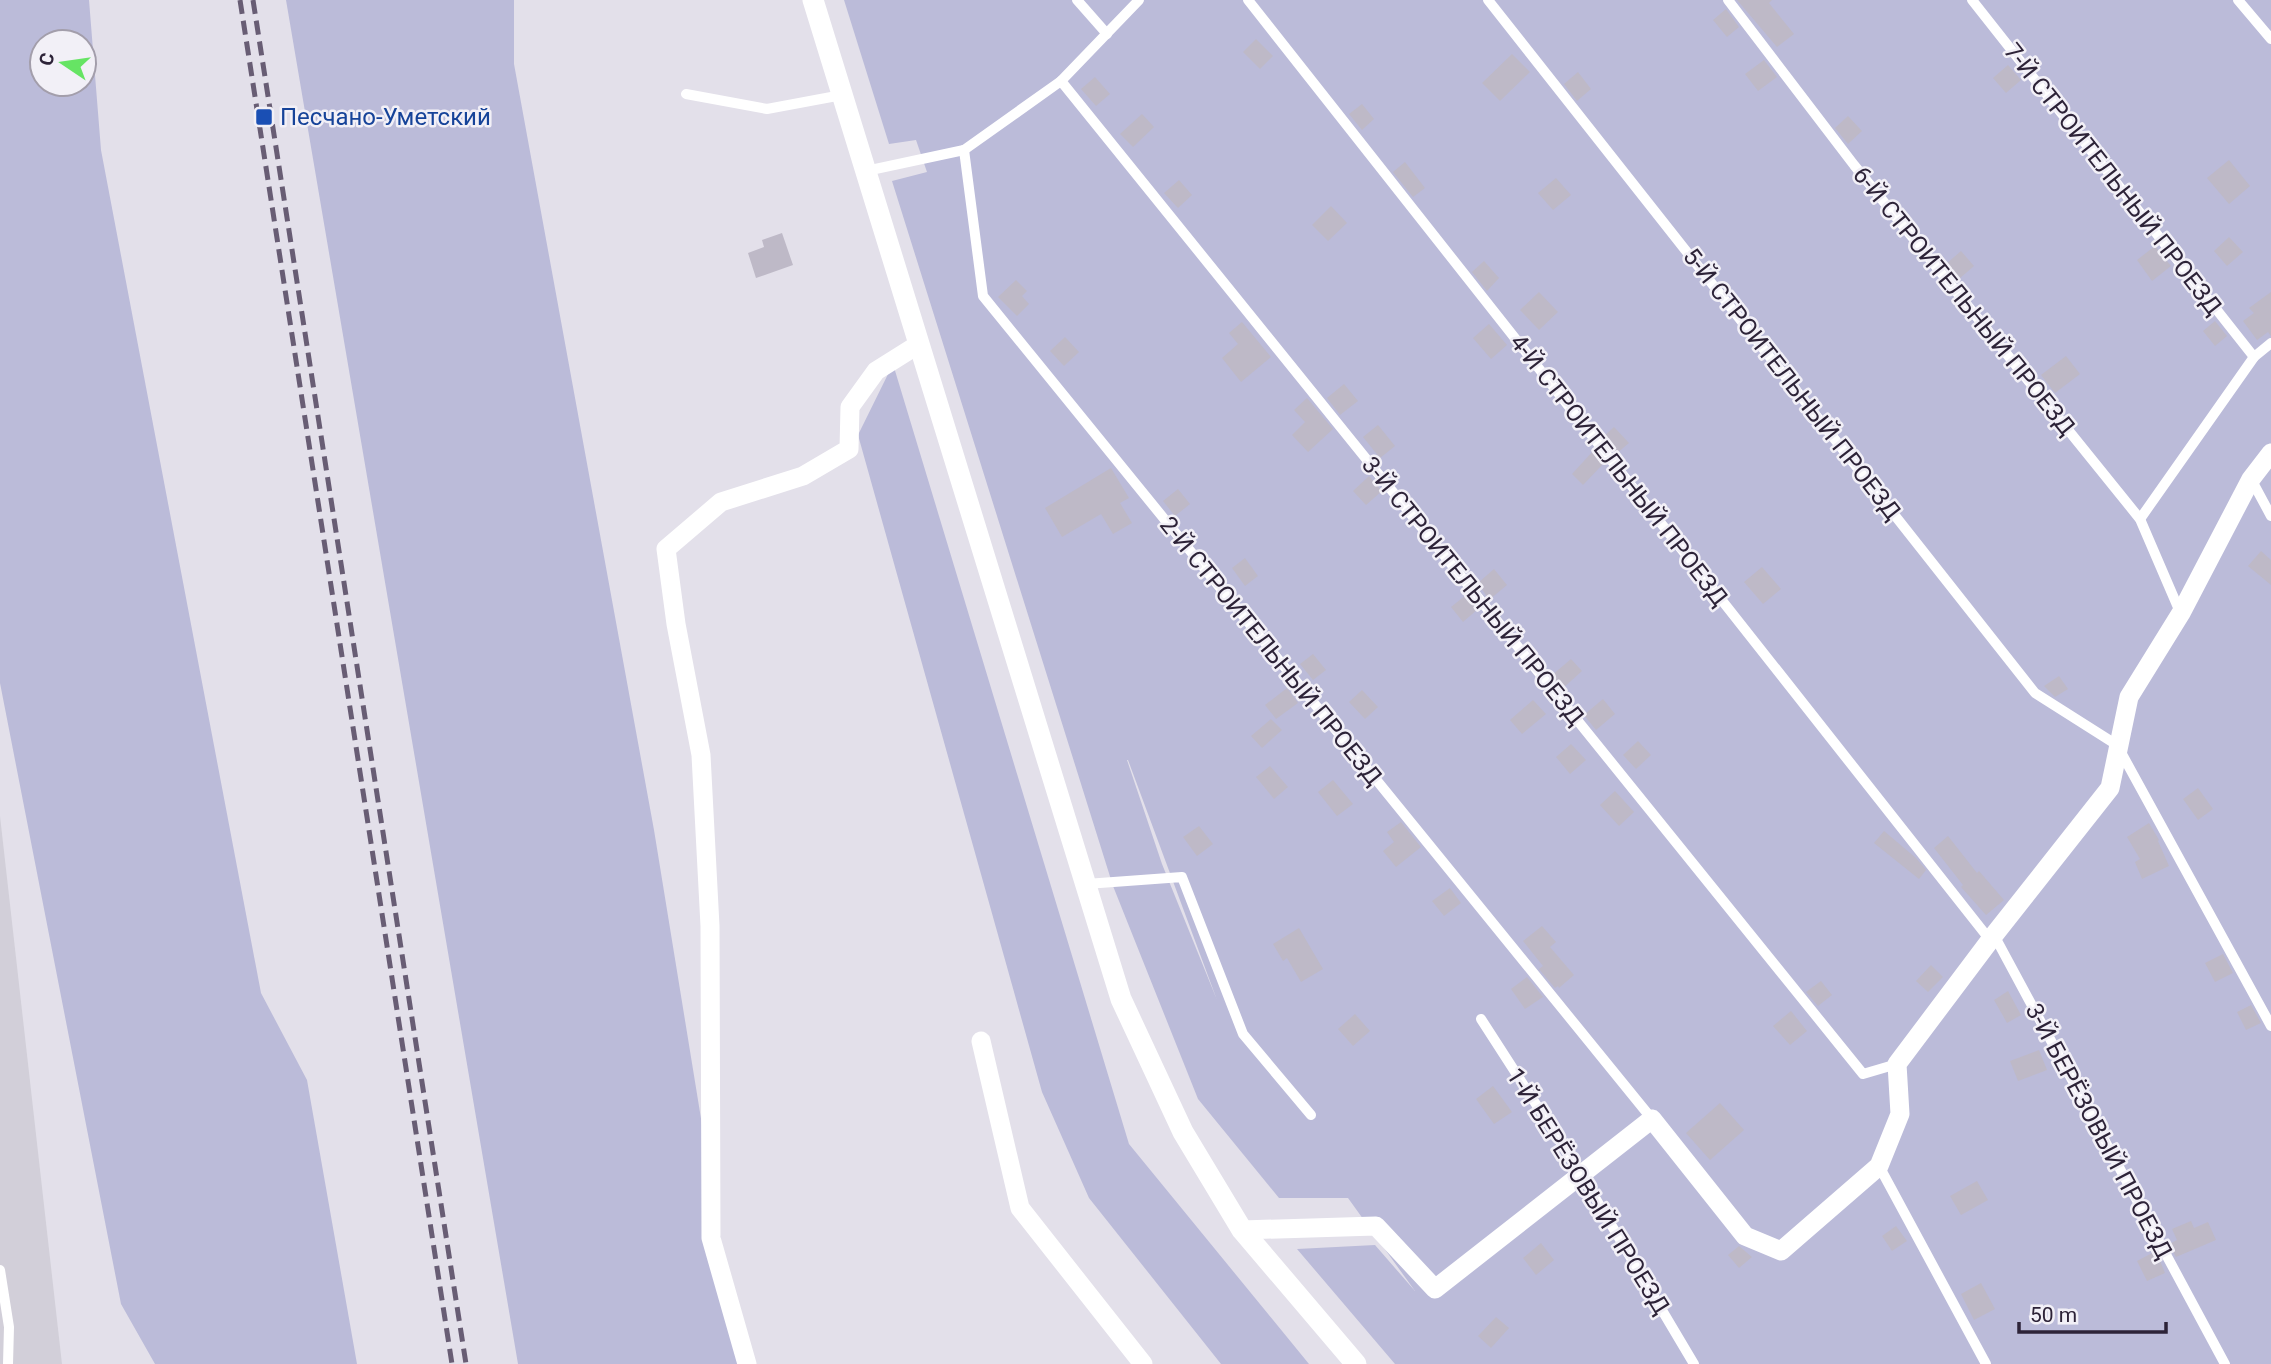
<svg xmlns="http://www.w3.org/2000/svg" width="2271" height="1364" font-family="Roboto,sans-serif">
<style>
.built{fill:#d2cfd9}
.green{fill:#bbbbd9;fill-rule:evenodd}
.building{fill:#beb9c7}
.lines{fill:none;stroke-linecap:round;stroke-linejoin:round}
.lane{stroke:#fff;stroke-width:10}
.street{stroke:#fff;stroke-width:19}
.secondary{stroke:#fff;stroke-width:21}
.rail{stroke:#685d74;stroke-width:5;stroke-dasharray:14 7;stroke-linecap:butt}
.transit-dot{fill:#1a4fb4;stroke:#f2f0f7;stroke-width:2.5}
.labels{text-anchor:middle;stroke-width:5;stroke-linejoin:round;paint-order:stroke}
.transit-label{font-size:24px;fill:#164399;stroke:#f2f0f7;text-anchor:start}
.street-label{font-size:24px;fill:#2d2338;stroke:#f2f0f7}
</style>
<rect width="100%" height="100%" fill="#e3e0ea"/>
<polygon class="built" points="0,816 62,1364 0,1364"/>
<g class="green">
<path d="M0 0H89L101 150 261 993 307 1080 357 1364H155L121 1304 0 683ZM42 42H84V84H42Z"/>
<polygon points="286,0 514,0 514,64 654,830 741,1364 518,1364"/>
<path d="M844 0H2271V1364H1395L1297 1249 1375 1245 1415 1291 1348 1198H1279L1198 1099 1113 886 892 181 927 172 916 140 889 144ZM1127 760H1128L1217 1000 1162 864Z"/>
<polygon points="893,364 1129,1144 1309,1364 1221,1364 1089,1198 1042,1092 858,435"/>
</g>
<g class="building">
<polygon points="1737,0 1772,0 1769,3 1794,34 1777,47"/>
<polygon points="1726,9 1739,27 1727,37 1713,20"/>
<polygon points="1256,39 1273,56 1260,69 1243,52"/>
<polygon points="1512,54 1530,72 1500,101 1482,83"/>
<polygon points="1764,60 1777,77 1758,91 1745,74"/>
<polygon points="2008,65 2021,80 2006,93 1993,78"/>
<polygon points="1578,72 1591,89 1577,101 1564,84"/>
<polygon points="1095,77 1110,94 1096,106 1081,89"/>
<polygon points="1362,104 1374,119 1362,130 1349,114"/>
<polygon points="1142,114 1154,127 1133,147 1120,134"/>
<polygon points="1848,116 1862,131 1848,144 1835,128"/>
<polygon points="2229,160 2250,186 2229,204 2207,178"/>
<polygon points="1405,162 1425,188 1413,197 1393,172"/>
<polygon points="1556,178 1571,195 1553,210 1538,193"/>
<polygon points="1179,180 1192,195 1178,208 1164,193"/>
<polygon points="1331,206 1347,223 1328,241 1312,225"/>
<polygon points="782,233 793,265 756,278 748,253 764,247 762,240"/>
<polygon points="2229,237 2243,252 2227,266 2214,251"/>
<polygon points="2155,246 2171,266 2152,281 2137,260"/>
<polygon points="1961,251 1974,266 1959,279 1946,264"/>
<polygon points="1484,261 1499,278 1487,291 1472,272"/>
<polygon points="1016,280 1027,291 1022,296 1029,304 1017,316 998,297"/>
<polygon points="1539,292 1558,312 1539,330 1520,310"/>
<polygon points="2271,292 2271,336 2268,332 2257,340 2243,321 2254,313 2249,308"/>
<polygon points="2215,321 2227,336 2215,346 2203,331"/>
<polygon points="1242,322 1271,357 1241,382 1222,358 1238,344 1229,333"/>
<polygon points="1489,324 1507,345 1491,359 1473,338"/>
<polygon points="1065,337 1079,352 1064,366 1050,351"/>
<polygon points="2066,356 2080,374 2055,393 2041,375"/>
<polygon points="1344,384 1358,401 1340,415 1327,398"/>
<polygon points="1307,398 1333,429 1308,452 1292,435 1305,422 1294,410"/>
<polygon points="1378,425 1395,446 1380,458 1363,437"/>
<polygon points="1614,427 1629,443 1616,454 1603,437"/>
<polygon points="1594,450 1604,463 1583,485 1572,474"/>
<polygon points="1111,468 1129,498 1120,503 1132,523 1113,534 1101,514 1062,537 1045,508"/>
<polygon points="1369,476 1382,491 1366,505 1353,491"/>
<polygon points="1178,489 1190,504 1175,516 1163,501"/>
<polygon points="2261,551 2271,560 2271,585 2248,566"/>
<polygon points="1245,558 1258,576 1245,586 1232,568"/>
<polygon points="1762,567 1781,589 1763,604 1744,582"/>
<polygon points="1494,569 1507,585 1489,600 1478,583"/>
<polygon points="1466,595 1478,609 1463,622 1451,607"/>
<polygon points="1313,654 1326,670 1313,680 1300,664"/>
<polygon points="1571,659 1582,671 1562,689 1551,676"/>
<polygon points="2059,676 2068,689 2055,697 2044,686"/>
<polygon points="1287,688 1298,703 1276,719 1265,705"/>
<polygon points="1362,690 1378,707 1365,719 1349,702"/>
<polygon points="1603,699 1615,714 1596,730 1584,715"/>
<polygon points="1533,700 1546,714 1522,734 1510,720"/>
<polygon points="1271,719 1282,730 1262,748 1251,736"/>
<polygon points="1638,741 1651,755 1636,769 1623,755"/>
<polygon points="1571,744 1586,760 1570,774 1556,757"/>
<polygon points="1270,766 1288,787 1274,799 1256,777"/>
<polygon points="1333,780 1353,804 1337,816 1318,792"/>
<polygon points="2198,788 2213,809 2198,820 2183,799"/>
<polygon points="1615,791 1634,812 1619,826 1600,805"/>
<polygon points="1401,822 1421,847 1396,867 1383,851 1394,842 1387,832"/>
<polygon points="2149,823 2159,840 2158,841 2169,866 2142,879 2135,862 2140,859 2127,837"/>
<polygon points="1199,826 1213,844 1197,856 1183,837"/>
<polygon points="1884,831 1916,858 1926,870 1919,879 1874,843"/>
<polygon points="1948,836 1977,873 1979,871 2004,900 1986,915 1961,887 1963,885 1934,848"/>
<polygon points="1450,888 1461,903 1444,916 1432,901"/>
<polygon points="1542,926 1556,942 1550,947 1574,975 1559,988 1558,986 1555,988 1539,969 1543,966 1523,941"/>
<polygon points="1299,928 1323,969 1301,982 1287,958 1283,961 1273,944"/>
<polygon points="2223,954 2233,973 2215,982 2205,963"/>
<polygon points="1931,965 1943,977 1928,992 1916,981"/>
<polygon points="1527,977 1543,997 1525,1009 1511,989"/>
<polygon points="1821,981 1832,995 1818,1006 1806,992"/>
<polygon points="2008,991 2021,1015 2007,1023 1994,1000"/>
<polygon points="2251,1005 2261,1023 2246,1030 2237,1012"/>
<polygon points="1791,1011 1807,1031 1790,1045 1773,1026"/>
<polygon points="1355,1014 1370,1031 1353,1046 1338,1029"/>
<polygon points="2039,1050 2047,1070 2018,1081 2010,1061"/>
<polygon points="1493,1086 1512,1112 1494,1124 1476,1099"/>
<polygon points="1720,1103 1744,1130 1710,1160 1686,1133"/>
<polygon points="1977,1181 1988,1200 1961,1215 1950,1196"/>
<polygon points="2191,1221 2194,1228 2208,1222 2216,1240 2176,1257 2169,1244 2177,1240 2172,1229"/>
<polygon points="1896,1226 1907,1241 1892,1251 1882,1236"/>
<polygon points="1541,1243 1554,1260 1536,1275 1523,1258"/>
<polygon points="1739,1246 1752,1257 1739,1268 1728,1255"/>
<polygon points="2156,1251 2165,1273 2147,1281 2137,1261"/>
<polygon points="1981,1283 1995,1309 1974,1320 1961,1294"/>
<polygon points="1496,1317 1509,1328 1491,1348 1478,1336"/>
</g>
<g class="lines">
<g class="lane">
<polyline points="1077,0 1107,34"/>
<polyline points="1248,0 1990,940"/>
<polyline points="1488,0 2035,693 2117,745 2271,1026"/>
<polyline points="1728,0 1854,165 2140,519 2180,612"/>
<polyline points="1972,0 2254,357"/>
<polyline points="2238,0 2271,39"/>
<polyline points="1061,81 1863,1074 1897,1064"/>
<polyline points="686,94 767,109 842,95"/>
<polyline points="964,150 983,296 1652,1119"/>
<polyline points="866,171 964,150 1061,81 1139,0"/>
<polyline points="2251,479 2271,516"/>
<polyline points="2140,519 2254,357 2271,343"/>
<polyline points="1086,884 1182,877 1243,1034 1311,1115"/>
<polyline points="1994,935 2225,1364"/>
<polyline points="1481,1019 1581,1174 1694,1364"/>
<polyline points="1879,1166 1986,1364"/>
<polyline points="0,1270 9,1327 8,1364"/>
</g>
<g class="street">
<polyline points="981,1041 1020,1208 1143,1364"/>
<polyline points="1242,1230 1376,1226 1435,1289 1652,1119 1745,1236 1781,1251 1879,1166 1900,1114 1897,1064 1994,935 2110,788 2129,697 2181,613 2251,479 2271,453"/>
<polyline points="747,1364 711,1238 710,926 701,755 676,624 666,549 721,502 803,476 849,449 850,407 876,371 919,344"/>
</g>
<polyline class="secondary" points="813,0 1121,999 1183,1132 1242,1230 1356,1364"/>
<g class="rail">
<polyline points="240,0 452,1364"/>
<polyline points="253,0 466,1364"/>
</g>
</g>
<rect class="transit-dot" x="255" y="108" width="18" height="18" rx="3.5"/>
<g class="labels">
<g class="transit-label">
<text x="280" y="125">Песчано-Уметский</text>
</g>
<g class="street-label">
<text transform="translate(2113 179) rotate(52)" y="8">7-Й СТРОИТЕЛЬНЫЙ ПРОЕЗД</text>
<text transform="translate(1964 301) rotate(51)" y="8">6-Й СТРОИТЕЛЬНЫЙ ПРОЕЗД</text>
<text transform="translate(1792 384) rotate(52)" y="8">5-Й СТРОИТЕЛЬНЫЙ ПРОЕЗД</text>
<text transform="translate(1619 470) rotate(52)" y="8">4-Й СТРОИТЕЛЬНЫЙ ПРОЕЗД</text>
<text transform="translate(1473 591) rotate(51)" y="8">3-Й СТРОИТЕЛЬНЫЙ ПРОЕЗД</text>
<text transform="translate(1271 651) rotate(51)" y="8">2-Й СТРОИТЕЛЬНЫЙ ПРОЕЗД</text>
<text transform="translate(2099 1131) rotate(62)" y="8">3-Й БЕРЁЗОВЫЙ ПРОЕЗД</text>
<text transform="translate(1588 1191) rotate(58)" y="8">1-Й БЕРЁЗОВЫЙ ПРОЕЗД</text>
</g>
</g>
<g transform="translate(63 63) rotate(283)"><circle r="33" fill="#f2f0f7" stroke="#a39eab" stroke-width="2"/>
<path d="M0-5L12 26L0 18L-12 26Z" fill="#66e464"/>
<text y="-10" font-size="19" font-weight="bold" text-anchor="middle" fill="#2d2338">С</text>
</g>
<path d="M2019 1322v10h147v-10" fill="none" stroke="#2d2338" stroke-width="3.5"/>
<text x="2030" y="1322" font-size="21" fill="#2d2338" stroke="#f2f0f7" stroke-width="5" paint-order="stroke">50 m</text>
</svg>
